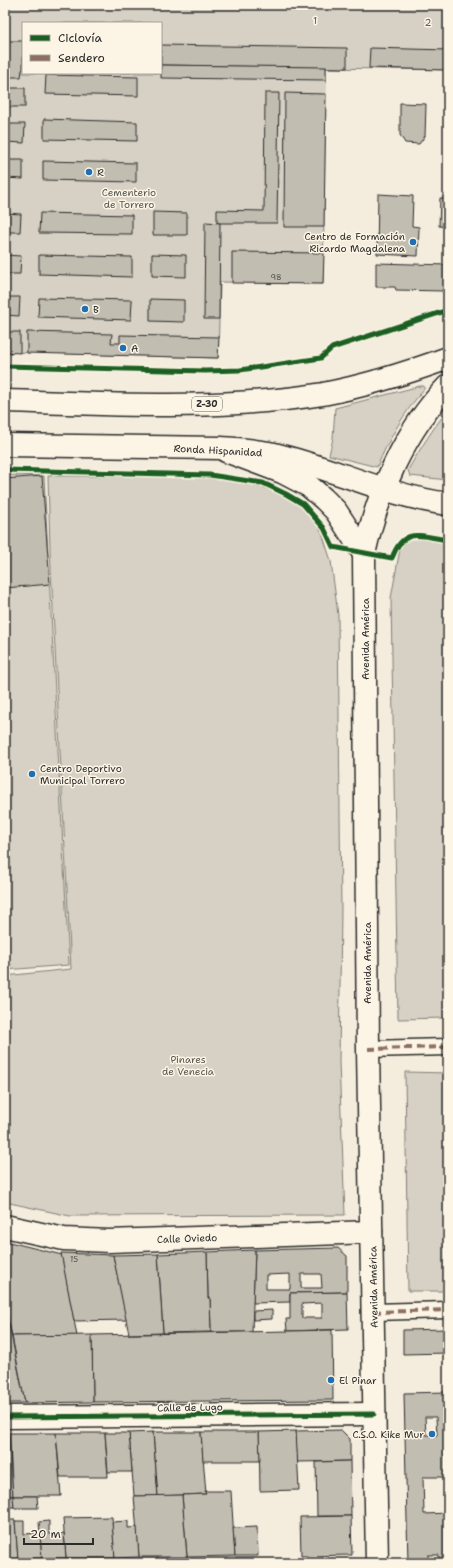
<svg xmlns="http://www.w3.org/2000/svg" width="453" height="1568" font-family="'Shantell Sans',sans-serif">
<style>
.green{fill:#d6d1c4;stroke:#807e78;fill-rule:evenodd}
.building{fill:#c2bdb1;stroke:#2b2b2b;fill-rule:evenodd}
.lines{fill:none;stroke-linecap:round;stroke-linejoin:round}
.pedestrian-casing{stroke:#2b2b2b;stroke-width:19}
.minor-casing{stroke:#2b2b2b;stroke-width:25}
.primary-casing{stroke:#2b2b2b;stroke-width:25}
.trunk-casing{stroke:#2b2b2b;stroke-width:25}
.pedestrian{stroke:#fcf5e5;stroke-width:16}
.minor{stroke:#fcf5e5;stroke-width:22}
.primary{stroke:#fcf5e5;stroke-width:22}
.trunk{stroke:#fcf5e5;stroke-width:22}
.quiet{stroke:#8d6e63;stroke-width:4;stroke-dasharray:8 4;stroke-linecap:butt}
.cycleway-casing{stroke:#fcf5e5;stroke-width:8}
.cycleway{stroke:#1b5e20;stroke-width:5}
.poi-dot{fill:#1f6fb2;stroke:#fcf5e5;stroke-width:1.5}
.labels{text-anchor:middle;stroke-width:3;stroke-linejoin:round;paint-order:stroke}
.number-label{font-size:8px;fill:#51504c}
.shield{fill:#fcf5e5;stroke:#6a6863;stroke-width:1}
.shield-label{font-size:9px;font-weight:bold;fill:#2b2b2b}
.park-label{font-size:10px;fill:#565451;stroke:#fcf5e5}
.poi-label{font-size:10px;fill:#2b2b2b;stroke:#fcf5e5;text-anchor:start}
.street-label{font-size:10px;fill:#2b2b2b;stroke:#fcf5e5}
</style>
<rect width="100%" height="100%" fill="#f4edde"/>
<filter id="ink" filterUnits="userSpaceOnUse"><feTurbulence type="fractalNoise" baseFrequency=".025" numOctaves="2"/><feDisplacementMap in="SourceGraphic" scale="8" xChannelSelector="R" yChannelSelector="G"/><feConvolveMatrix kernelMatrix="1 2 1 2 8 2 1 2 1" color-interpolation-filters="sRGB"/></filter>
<g filter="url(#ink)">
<g class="green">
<path d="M5 5H448V70L326 68 323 284 220 282 218 358 5 352ZM23 23H161V73H23Z"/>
<path d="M420 386H424V389C404 413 389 438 377 467L329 455 333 438 335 408Z"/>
<path d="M448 410V480L410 476 408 470C420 449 433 428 448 410Z"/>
<polygon points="5,475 44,476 69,965 5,970"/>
<polygon points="48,476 180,476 246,482 277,492 298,504 311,514 322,533 331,561 338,615 341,911 339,1062 345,1215 70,1216 5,1202 5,976 71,969 50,549"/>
<polygon points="416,538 448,543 448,1018 398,1019 391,598 400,549 406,541"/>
<polygon points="405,1072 448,1073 448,1291 408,1291"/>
</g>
<g class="building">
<polygon points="5,41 23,41 23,69 22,70 21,77 5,77"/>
<polygon points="161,45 347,48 347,68 161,65"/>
<polygon points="370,48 448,50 448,70 369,68"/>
<polygon points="161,65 326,67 326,80 161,78"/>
<polygon points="46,75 138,77 138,96 45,94"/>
<rect x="5" y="88" width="20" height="19"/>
<polygon points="265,93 279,93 277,223 217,223 217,210 264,211"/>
<polygon points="285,93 326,94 324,227 284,227"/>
<polygon points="400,103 426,104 425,136 419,144 405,143 400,135"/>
<polygon points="44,119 137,122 137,141 44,139"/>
<polygon points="5,124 25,124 24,143 5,142"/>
<polygon points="5,160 23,160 23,179 5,178"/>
<polygon points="43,161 136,163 136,182 43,180"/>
<polygon points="378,194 413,196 412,226 419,227 418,256 377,254"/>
<polygon points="440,198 448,199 448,227 439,226"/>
<polygon points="153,212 187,213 187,235 153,235"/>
<polygon points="5,213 21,214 20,232 5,232"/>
<polygon points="40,213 132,215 132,234 39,233"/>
<polygon points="205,222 220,223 219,319 204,319"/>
<polygon points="232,252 324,253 323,284 232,283"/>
<polygon points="152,254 186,255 186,277 152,276"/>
<polygon points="5,255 21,256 20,274 5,274"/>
<polygon points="39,255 132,257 132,277 39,274"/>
<polygon points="376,263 448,265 448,289 444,289 444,291 396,290 395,287 376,287"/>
<polygon points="5,297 20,297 19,316 5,315"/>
<polygon points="39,298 132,300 131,320 38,317"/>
<polygon points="150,299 184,300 184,322 150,321"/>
<polygon points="5,332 20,332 20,353 5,352"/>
<polygon points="27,332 112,334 111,343 120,343 120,335 219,337 218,358 27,353"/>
<polygon points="42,476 50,584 5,588 5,479"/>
<polygon points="5,1241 62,1255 77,1336 12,1336 5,1305"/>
<path d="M338 1248 347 1256V1292L290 1293V1302L253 1303 255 1250ZM290 1274V1289H266V1275ZM301 1274H321L322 1288H301Z"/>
<polygon points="255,1250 252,1332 211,1332 210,1298 208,1298 207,1252"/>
<polygon points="207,1252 208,1298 210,1298 211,1332 163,1333 158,1254"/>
<polygon points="61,1253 113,1255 127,1320 74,1321"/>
<polygon points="158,1254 163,1333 129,1334 113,1255"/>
<path d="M347 1292 348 1329 287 1331 286 1319H290V1293ZM322 1303V1318H302V1304Z"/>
<polygon points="272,1310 272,1319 253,1320 253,1311"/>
<polygon points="5,1324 9,1324 25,1403 5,1403"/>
<polygon points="448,1329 448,1353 403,1354 403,1330"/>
<polygon points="289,1331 332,1330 333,1400 93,1402 92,1335"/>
<polygon points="92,1335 93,1402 25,1403 12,1336"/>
<path d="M448 1392V1477H423L424 1514 448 1513V1563H439V1555H428V1563H408L404 1393ZM425 1417H436L437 1435H426Z"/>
<polygon points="341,1430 350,1439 350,1461 297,1462 296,1431"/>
<polygon points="296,1431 299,1490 260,1491 259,1432"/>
<polygon points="153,1432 158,1496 134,1496 129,1433"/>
<polygon points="153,1432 201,1432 206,1494 158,1496"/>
<polygon points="201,1432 259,1432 260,1461 203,1461"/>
<polygon points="9,1433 13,1496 5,1496 5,1434"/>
<polygon points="9,1433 56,1433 61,1496 13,1496"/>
<polygon points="56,1433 105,1433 108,1477 60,1477"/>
<polygon points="105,1433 129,1433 132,1472 108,1472"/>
<polygon points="350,1461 351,1516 317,1516 316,1462"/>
<polygon points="205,1491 231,1491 235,1556 187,1557 182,1495 206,1494"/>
<polygon points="182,1495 187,1557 139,1557 134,1496"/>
<polygon points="5,1496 13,1496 14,1507 5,1507"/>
<polygon points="13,1496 37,1496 38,1508 14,1508"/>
<polygon points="351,1516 352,1555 301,1556 300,1517"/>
<polygon points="112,1517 115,1558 66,1558 63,1518"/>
<polygon points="5,1520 15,1520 18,1559 5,1559"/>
<polygon points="15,1521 24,1521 24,1534 40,1533 42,1558 18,1559"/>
<polygon points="49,1521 49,1534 64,1533 66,1558 42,1558 39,1522"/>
<polygon points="128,1521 128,1528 137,1527 139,1557 115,1558 112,1522"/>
<polygon points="257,1527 258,1556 235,1556 233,1528"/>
</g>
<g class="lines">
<g class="pedestrian-casing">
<g id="pedestrian">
<polyline points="368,1049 448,1047"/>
<polyline points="373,1312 448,1310"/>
</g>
</g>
<g class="minor-casing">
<g id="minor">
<polyline points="5,1226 64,1239 109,1241 371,1232"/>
<polyline points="5,1417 374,1414"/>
</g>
</g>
<g class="primary-casing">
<g id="primary">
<polyline points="226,451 282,472 309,486 324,499 336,511 364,554"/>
<path d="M377 1563 368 1049 364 554C377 494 405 430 448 386"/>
</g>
</g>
<g class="trunk-casing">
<g id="trunk">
<path d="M5 401C111 404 218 411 323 394 365 386 407 373 448 358"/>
<path d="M5 445 220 448C238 449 257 450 274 454 333 468 388 496 448 504"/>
</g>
</g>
<use href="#pedestrian" class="pedestrian"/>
<use href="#minor" class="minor"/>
<use href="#primary" class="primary"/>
<use href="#trunk" class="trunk"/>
<g class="quiet">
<polyline points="368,1049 448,1047"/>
<polyline points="373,1312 448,1310"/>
</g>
<g class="cycleway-casing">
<g id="cycleway">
<polyline points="5,366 205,371 240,370 321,358 332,348 448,310"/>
<path d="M5 470 210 475 263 483 286 494 303 504 324 528 333 547 392 558C404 525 421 537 448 540"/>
<polyline points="5,1417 374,1414"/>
</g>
</g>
<use href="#cycleway" class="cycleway"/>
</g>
</g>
<g class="poi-dot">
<circle cx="89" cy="172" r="4"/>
<circle cx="413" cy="242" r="4"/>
<circle cx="85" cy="309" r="4"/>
<circle cx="123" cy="348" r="4"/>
<circle cx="32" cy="774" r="4"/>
<circle cx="331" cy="1380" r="4"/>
<circle cx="432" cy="1434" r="4"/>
</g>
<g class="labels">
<g class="number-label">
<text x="276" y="280">98</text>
<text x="74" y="1262">15</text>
</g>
<rect class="shield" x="192" y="397" width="30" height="14" rx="3"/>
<g class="shield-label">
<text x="207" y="407">Z-30</text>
</g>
<g class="park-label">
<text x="315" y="24">1</text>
<text x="428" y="26">2</text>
<text x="129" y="196">Cementerio<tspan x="129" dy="12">de Torrero</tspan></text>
<text x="188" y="1063">Pinares<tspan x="188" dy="12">de Venecia</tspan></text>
</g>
<g class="poi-label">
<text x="97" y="176">R</text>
<text x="405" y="240" text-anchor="end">Centro de Formación<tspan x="405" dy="12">Ricardo Magdalena</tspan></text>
<text x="93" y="313">B</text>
<text x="131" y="352">A</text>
<text x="40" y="772">Centro Deportivo<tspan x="40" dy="12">Municipal Torrero</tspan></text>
<text x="339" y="1384">El Pinar</text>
<text x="424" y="1438" text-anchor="end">C.S.O. Kike Mur</text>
</g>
<g class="street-label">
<text transform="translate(218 450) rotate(3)" y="4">Ronda Hispanidad</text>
<text transform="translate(365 639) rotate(-90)" y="4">Avenida América</text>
<text transform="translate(367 963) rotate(-90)" y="4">Avenida América</text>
<text transform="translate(187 1238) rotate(-2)" y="4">Calle Oviedo</text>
<text transform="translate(373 1287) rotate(-91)" y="4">Avenida América</text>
<text transform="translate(190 1407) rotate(-1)" y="4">Calle de Lugo</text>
</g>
</g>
<rect width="453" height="1568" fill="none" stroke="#fcf5e5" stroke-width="20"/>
<rect x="10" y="10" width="433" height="1548" fill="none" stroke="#2b2b2b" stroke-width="1.5" filter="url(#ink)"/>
<rect x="22" y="22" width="140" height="52" fill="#fcf5e5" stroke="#a8a49b"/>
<rect x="30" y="35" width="20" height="6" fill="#1b5e20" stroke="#a8a49b"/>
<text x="58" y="42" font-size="12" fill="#2b2b2b">Ciclovía</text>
<rect x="30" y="55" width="20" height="6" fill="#8d6e63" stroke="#a8a49b"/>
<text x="58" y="62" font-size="12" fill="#2b2b2b">Sendero</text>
<path d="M24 1538v6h69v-6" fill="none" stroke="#2b2b2b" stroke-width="2"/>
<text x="30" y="1538" font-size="12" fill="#2b2b2b" stroke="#fcf5e5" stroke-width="3" paint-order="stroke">20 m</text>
</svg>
